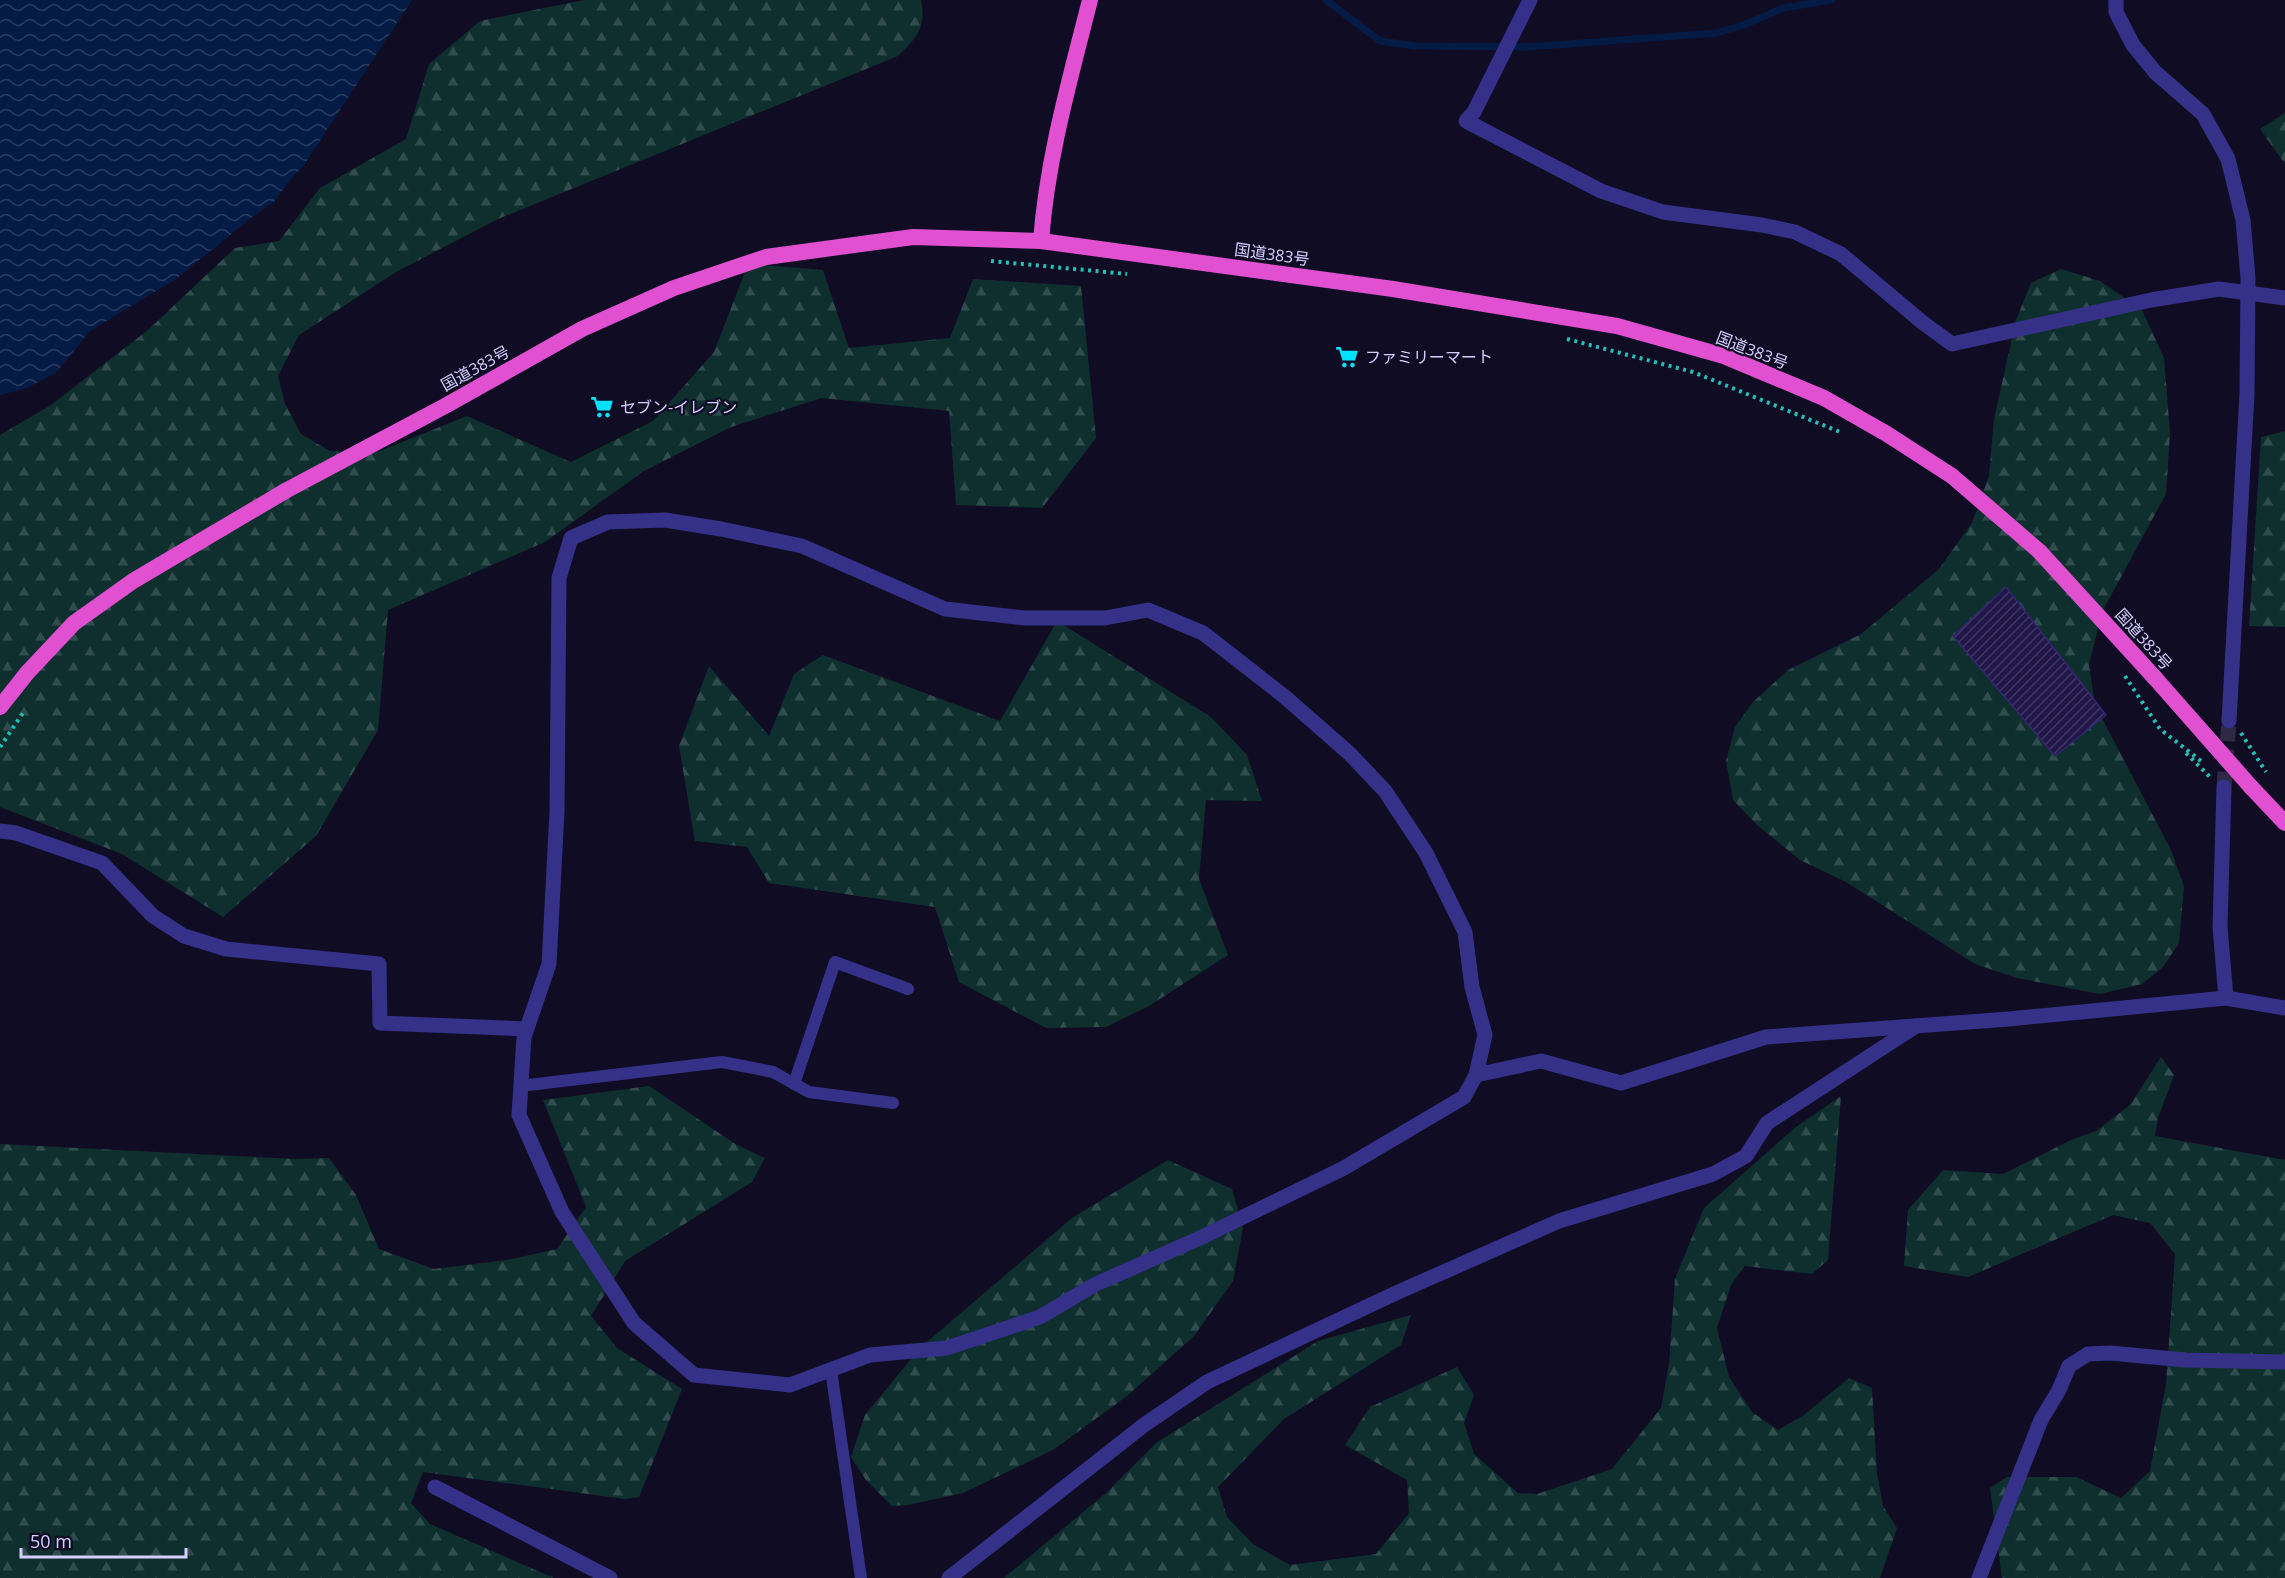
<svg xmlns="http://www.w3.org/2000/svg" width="2285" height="1578" font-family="'Open Sans','Noto Sans JP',sans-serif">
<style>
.forest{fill:url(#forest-firs)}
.water{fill:url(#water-waves)}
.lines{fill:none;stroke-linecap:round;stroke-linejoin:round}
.stream{stroke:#041c45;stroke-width:7}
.building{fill:url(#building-hatch);stroke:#352576;stroke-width:1.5}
.minor-tunnel{stroke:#2d2945;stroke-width:15;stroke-dasharray:15 8;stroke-linecap:butt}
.path{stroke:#21c1b7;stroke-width:4;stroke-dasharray:3 4.5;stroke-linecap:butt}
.service{stroke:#353188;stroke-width:12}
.minor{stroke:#353188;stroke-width:15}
.trunk{stroke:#e050d0;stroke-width:16}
.trunk-bridge{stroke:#e050d0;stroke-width:16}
.labels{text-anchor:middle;stroke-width:4.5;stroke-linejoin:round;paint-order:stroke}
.street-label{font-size:16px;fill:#d4cfff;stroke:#100c24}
.poi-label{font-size:16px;fill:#d4cfff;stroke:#100c24;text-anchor:start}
</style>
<defs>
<pattern id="forest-firs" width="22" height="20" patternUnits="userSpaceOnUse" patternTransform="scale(1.5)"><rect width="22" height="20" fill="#0e2f2e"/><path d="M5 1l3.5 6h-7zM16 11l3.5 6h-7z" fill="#304c4d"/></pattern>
<pattern id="water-waves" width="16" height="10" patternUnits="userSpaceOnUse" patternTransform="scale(1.5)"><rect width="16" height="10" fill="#041c45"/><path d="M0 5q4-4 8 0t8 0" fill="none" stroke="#283c61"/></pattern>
<pattern id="building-hatch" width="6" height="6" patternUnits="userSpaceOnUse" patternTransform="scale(1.5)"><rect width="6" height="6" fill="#201647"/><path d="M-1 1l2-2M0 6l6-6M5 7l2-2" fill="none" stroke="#403763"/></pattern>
</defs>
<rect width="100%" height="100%" fill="#100c24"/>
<g class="forest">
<path d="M584 0H921C926 29 917 37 898 56L498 219 396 272 299 335 278 376 285 404 301 434 330 451 377 452 467 416 571 462 653 421 714 352 748 264 823 270 849 348 950 338 973 279 1081 286 1096 438 1042 508 956 505 949 411 822 398 731 427 644 471 545 542 388 610 378 730 316 836 223 917 122 854 0 807V435L51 405 148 330 235 248 279 241 320 188 406 139 429 64 480 21Z"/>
<polygon points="2285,113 2285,164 2260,129"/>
<polygon points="2061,269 2100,281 2142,310 2164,358 2170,433 2166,494 2102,612 2089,665 2095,705 2171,850 2184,887 2179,943 2163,967 2142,984 2100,994 2017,978 1975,964 1846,882 1800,860 1757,825 1733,800 1726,761 1735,727 1752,703 1788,670 1861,634 1938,570 1972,523 1989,476 1994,419 2016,320 2031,283"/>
<polygon points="2285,431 2285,627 2249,626 2261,437"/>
<polygon points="1057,621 1211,717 1247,755 1262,801 1206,800 1199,879 1228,955 1149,1006 1106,1027 1046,1028 959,982 935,907 769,883 747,847 695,841 679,746 709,666 769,736 794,674 823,655 1000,721"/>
<polygon points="2161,1057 2174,1075 2158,1118 2155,1136 2285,1160 2285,1578 2002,1578 1990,1488 2007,1477 2076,1477 2121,1498 2150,1471 2166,1384 2175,1254 2150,1223 2113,1215 1968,1277 1904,1266 1908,1210 1943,1170 2003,1174 2071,1140 2096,1131 2130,1105"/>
<polygon points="649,1086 737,1145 765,1158 752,1182 625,1261 591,1316 617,1348 682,1389 639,1497 625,1499 423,1472 411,1503 430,1524 554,1578 0,1578 0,1144 295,1159 329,1158 356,1195 379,1249 434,1269 507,1260 557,1249 586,1207 543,1100"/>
<polygon points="1841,1096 1828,1260 1812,1274 1745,1266 1731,1285 1717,1328 1729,1377 1752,1412 1778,1430 1804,1415 1849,1378 1872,1388 1877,1474 1883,1506 1897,1528 1880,1578 1004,1578 1106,1493 1156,1443 1318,1341 1411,1315 1401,1345 1284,1419 1218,1487 1227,1517 1253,1544 1290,1565 1376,1554 1409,1513 1407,1480 1345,1445 1370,1407 1457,1367 1474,1395 1464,1423 1474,1454 1518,1493 1537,1494 1612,1469 1661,1408 1669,1364 1675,1279 1704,1208 1796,1127"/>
<polygon points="1168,1160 1232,1189 1243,1228 1233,1281 1194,1336 1127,1396 1053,1450 963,1493 908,1505 892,1506 866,1480 851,1457 865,1415 920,1348 1072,1218"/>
</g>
<polygon class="water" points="0,0 412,0 304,165 290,180 274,202 251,218 176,279 90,331 56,373 27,388 0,395"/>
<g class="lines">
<polyline class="stream" points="1326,0 1380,41 1415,46 1528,47 1717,33 1744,25 1783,8 1832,0"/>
</g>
<polygon class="building" points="2006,587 2106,715 2055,756 1953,636"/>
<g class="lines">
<polyline class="minor-tunnel" points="2224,787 2229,721"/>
<g class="path">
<polyline points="991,261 1127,274"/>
<polyline points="1567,339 1693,372 1840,432"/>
<polyline points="2125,676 2160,729 2201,761"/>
<polyline points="2241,733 2266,772"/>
<polyline points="0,747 25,710"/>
<polyline points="2186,753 2210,777"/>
</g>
<g class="service">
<polyline points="794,1084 835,962 908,989"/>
<polyline points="520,1086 722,1062 773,1072 809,1092 893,1103"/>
<polyline points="831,1370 861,1578"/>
</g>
<g class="minor">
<polyline points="1530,0 1474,112 1466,121 1601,191 1663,212 1762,225 1795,232 1841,254 1922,322 1952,344 2151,300 2219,289 2285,298"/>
<polyline points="2116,0 2116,12 2133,45 2155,72 2203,114 2228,159 2243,220 2248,278 2247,393 2229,721"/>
<polygon points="665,520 721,529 802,546 945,609 1025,618 1105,618 1148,610 1203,633 1285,697 1350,754 1385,791 1426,853 1465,932 1472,987 1485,1035 1476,1075 1464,1097 1344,1168 1200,1238 1096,1284 1040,1317 947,1348 870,1355 790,1385 694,1375 634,1323 562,1212 519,1115 524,1037 549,964 557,812 559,578 571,538 608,522"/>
<polyline points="2224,787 2220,927 2226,998"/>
<polyline points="0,831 16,833 102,863 153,916 184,936 226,949 379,964 380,1023 526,1029"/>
<polyline points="1476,1075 1541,1061 1621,1083 1766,1037 2009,1019 2226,998 2285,1008"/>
<polyline points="435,1487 610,1578"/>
<polyline points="949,1578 1144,1425 1207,1382 1396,1293 1559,1221 1713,1174 1746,1156 1767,1123 1916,1026"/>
<polyline points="1979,1578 2041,1420 2059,1390 2069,1366 2088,1354 2110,1353 2185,1360 2285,1362"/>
</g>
<g class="trunk">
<path d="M1041 241C1047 159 1070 79 1090 0"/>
<polyline points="0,707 27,673 74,623 133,581 287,490 445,406 582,329 674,288 766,257 913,237 1041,241 1393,289 1617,326 1724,356 1824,398 1887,434 1952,476 2039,551 2155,678"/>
<polyline points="2251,787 2285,823"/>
</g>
<polyline class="trunk-bridge" points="2155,678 2251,787"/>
</g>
<defs>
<g id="supermarket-bare" transform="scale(1.8)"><path d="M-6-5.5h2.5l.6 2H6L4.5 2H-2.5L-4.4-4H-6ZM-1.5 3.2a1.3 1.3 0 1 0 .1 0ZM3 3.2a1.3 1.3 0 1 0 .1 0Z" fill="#00e1fa" stroke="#100c24" stroke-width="2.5" paint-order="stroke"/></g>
</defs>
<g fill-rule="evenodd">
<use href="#supermarket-bare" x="1347" y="357"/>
<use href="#supermarket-bare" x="602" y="407"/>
</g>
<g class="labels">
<g class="street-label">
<text transform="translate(1272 254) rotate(8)" y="6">国道383号</text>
<text transform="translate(1752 350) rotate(21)" y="6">国道383号</text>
<text transform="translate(475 368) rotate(-29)" y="6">国道383号</text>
<text transform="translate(2144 639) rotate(48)" y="6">国道383号</text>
</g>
<g class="poi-label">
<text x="1365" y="363">ファミリーマート</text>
<text x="620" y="413">セブン-イレブン</text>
</g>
</g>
<path d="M21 1548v9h165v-9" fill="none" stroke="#d4cfff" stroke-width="3"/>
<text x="30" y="1548" font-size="18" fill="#d4cfff" stroke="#100c24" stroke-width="4.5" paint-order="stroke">50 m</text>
</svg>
